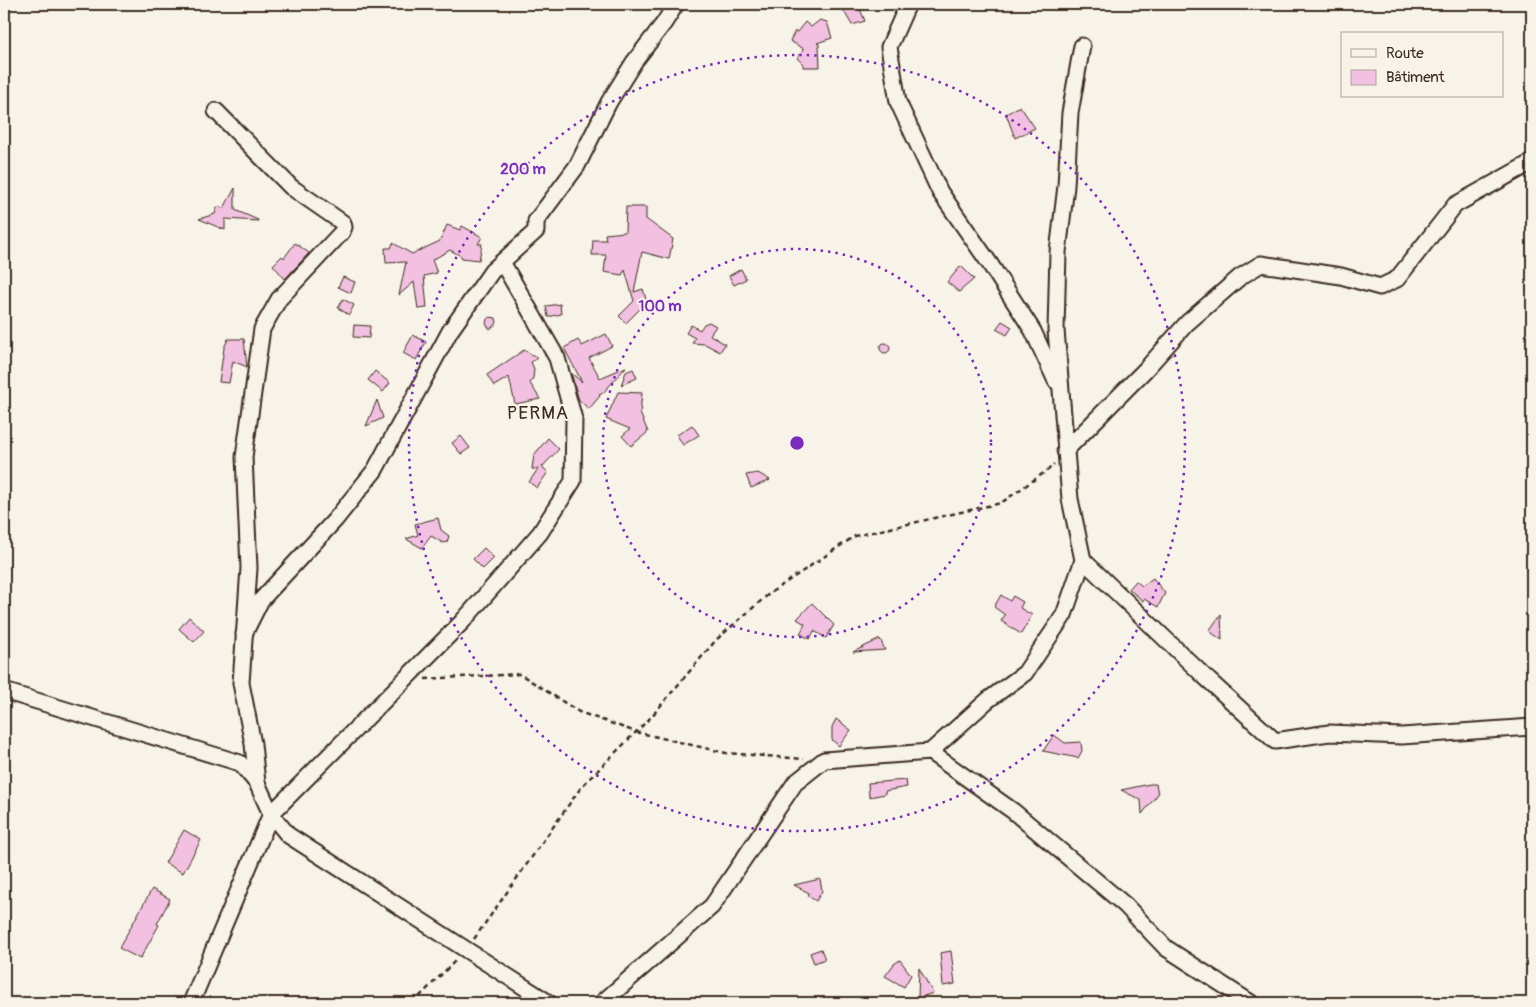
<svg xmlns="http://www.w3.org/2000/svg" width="1536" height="1007" font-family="Pangolin,sans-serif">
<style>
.building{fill:#f2c1e1;stroke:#3b2a1e}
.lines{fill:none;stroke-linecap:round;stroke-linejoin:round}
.street-casing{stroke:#3b2a1e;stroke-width:19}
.path{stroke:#3b2a1e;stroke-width:2.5;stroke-dasharray:5 4;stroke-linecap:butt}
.street{stroke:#f7f3e8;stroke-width:15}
.ring{fill:none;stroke:#7b2cbf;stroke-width:2.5;stroke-dasharray:2.5 5}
.labels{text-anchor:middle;stroke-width:4;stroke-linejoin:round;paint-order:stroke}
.quarter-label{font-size:19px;letter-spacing:1px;fill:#3b2a1e;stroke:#f7f3e8}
.centre{fill:#7b2cbf;stroke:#f7f3e8;stroke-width:2.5}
.ring-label{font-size:15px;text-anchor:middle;font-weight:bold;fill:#7b2cbf;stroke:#f7f3e8;stroke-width:4;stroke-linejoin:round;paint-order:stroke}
</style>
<rect width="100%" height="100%" fill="#f7f3e8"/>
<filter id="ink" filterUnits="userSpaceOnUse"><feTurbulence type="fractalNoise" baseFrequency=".02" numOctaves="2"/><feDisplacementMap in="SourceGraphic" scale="10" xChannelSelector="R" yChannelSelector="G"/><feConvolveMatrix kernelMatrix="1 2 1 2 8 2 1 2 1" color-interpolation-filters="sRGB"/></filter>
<g filter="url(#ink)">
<g class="building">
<polygon points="850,4 858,4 865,21 852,25 842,8"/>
<polygon points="820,20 827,22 832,38 817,43 819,44 820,67 803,67 803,64 797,58 804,49 790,41 795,31 797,32 805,22 811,27"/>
<polygon points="1020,106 1035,128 1015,138 1006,114"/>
<polygon points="235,188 235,210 258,220 258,221 225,219 225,230 199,219 215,214 217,207 224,208"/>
<polygon points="626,207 646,207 646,219 673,239 669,259 642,252 634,292 643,289 647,303 646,309 640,309 626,323 619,316 634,301 625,270 622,275 604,272 606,255 592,255 593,240 606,240 605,234 625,232"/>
<polygon points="447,225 460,230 462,226 482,237 478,244 482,244 479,260 462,258 461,256 450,250 432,260 437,273 424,276 427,308 418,309 414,282 399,295 406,262 386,263 385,248 391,248 393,243 412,254 440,241"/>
<polygon points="295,243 309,253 285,279 273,265 282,256 284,258"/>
<polygon points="961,266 974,279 959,292 947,282"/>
<polygon points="741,269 746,279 734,285 729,276"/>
<polygon points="343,277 355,282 351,293 338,287"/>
<polygon points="343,299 354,305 349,315 338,308"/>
<polygon points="560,304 561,314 548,317 546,306"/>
<polygon points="489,317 496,318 497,323 490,329 486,324 487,319"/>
<polygon points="1002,321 1012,327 1007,335 996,329"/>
<polygon points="709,322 716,326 710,335 725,344 720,352 705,344 692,343 695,338 686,333 691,325 700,330 704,324"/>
<polygon points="354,325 370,326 369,338 353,337"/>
<polygon points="606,334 612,346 589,358 600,378 626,367 603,393 599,395 600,396 589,409 579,400 571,373 582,382 564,348 578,340 582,346"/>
<polygon points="413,335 426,342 416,360 403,353"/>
<polygon points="228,339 244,339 247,367 233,361 229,383 219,382 224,348"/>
<circle cx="885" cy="348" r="5"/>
<polygon points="524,350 538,358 531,362 534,369 533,378 530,383 540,399 515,404 509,377 494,386 487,375"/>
<polygon points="633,369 637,378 621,385 626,372"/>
<polygon points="375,371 390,383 383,392 368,380"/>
<polygon points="618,392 642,393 640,413 648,432 631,446 622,436 630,429 606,419"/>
<polygon points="377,400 383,418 366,426"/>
<polygon points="692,425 699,435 683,445 677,435"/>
<polygon points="461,436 470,448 461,454 452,443"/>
<polygon points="548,438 559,449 542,467 548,472 537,488 529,482 538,469 532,469 534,455"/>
<polygon points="758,473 770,480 751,488 746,475"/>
<polygon points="438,518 441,530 449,536 447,542 443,543 431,536 422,548 406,539 418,535 415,524"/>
<polygon points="484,548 494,558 483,569 473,559"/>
<polygon points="1153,578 1165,593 1158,607 1144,599 1143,601 1129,589 1136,581 1142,586"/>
<polygon points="1001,595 1010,601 1013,596 1023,602 1020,608 1032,615 1021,634 1001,621 1005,615 994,607"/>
<polygon points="812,603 834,625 826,638 814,631 810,639 800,634 805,624 797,619"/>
<polygon points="1221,614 1222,640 1209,631"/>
<polygon points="189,617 204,631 194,642 179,629"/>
<polygon points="880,639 885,650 853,652"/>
<polygon points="836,719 851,730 839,746 832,740 832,727"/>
<polygon points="1054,735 1065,743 1081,742 1082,751 1078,758 1043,751"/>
<polygon points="906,780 907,787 885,791 885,794 869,797 868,783"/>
<polygon points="1150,784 1156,784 1158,794 1142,814 1141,800 1121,790"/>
<polygon points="184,830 201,840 183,873 165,863"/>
<polygon points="820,879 822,891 816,901 808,896 809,893 794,885"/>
<polygon points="152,889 170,899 157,924 159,925 140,959 119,948"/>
<polygon points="821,949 825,959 814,963 810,953"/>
<polygon points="951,951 955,984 943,986 940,953"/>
<polygon points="900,960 911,975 904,987 885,976 894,964"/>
<polygon points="919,968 933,993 918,998"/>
</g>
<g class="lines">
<g class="street-casing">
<g id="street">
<polyline points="908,4 889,47 898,102 940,192 990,264 1033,331 1056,381"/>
<polyline points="216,111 291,187 343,223 344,227 342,232 279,299 262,329 244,457 249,568 241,683 253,744 257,783"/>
<polyline points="1065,451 1145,370 1187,323 1240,277 1261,264 1341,276 1380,287 1397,279 1455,205 1532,162"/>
<polyline points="1083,560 1204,676 1275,741 1329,733 1402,736 1532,727"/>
<polyline points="244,634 261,600 335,520 375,470 450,331 492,271 536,231 536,221 577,166 609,102 634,62 664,23 676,4"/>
<polyline points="4,691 240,763 257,783 271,814 288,835 549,1003"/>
<polyline points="930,752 988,700 1025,673 1064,615 1083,560 1070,499 1056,330 1058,252 1066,186 1070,113 1082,46"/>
<polyline points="191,1003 271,814 462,622 540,533 573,481 574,419 557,358 502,262"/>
<polyline points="602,1003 712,906 795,783 824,760 930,752 1013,811 1125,905 1166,948 1251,1003"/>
</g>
</g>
<g class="path">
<polyline points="425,679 520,674 579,712 636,732 726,753 804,759"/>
<polyline points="474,939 582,786 651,717 716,640 770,593 855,536 1001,503 1048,470 1054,464"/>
<polyline points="413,1003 456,960"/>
</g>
<use href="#street" class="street"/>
</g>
</g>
<g class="ring">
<circle cx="797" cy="443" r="194"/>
<circle cx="797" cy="443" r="388"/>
</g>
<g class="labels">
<g class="quarter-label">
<text x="538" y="419">PERMA</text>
</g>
</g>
<circle cx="797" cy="443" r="8" class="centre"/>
<g class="ring-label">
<text x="523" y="174">200 m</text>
<text x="660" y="311">100 m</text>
</g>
<rect width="1536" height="1007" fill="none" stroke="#f7f3e8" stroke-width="20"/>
<rect x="10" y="10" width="1516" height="987" fill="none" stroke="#3b2a1e" stroke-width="2" filter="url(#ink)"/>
<rect x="1341" y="32" width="162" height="65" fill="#f7f3e8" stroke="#aca397"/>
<rect x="1351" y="49" width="25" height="8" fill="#f7f3e8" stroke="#aca397"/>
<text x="1386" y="58" font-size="15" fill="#3b2a1e">Route</text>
<rect x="1351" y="70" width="25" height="15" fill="#f2c1e1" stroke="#aca397"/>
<text x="1386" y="82" font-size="15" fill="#3b2a1e">Bâtiment</text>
</svg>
